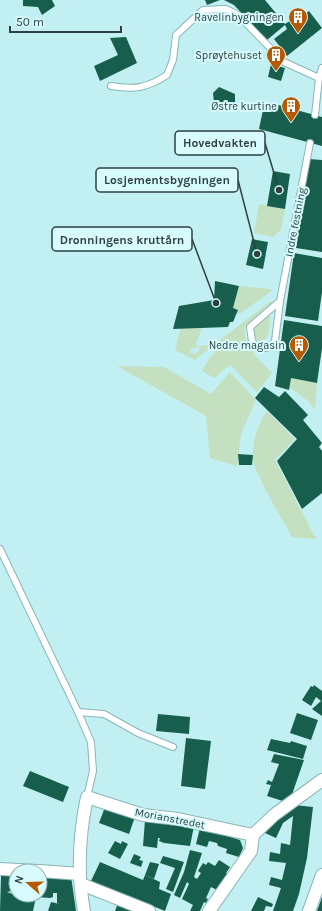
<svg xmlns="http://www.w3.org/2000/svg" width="322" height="911" font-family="Karla,sans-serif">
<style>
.green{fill:#c5e0c1}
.building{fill:#175f4c}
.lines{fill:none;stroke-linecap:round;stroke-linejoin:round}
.lane-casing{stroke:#89b5b8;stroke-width:8}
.street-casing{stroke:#89b5b8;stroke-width:14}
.lane{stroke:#fff;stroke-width:6}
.street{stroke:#fff;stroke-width:12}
.labels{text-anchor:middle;stroke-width:4;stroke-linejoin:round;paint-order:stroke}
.poi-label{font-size:11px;fill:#2e4041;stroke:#d7fbfd;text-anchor:end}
.street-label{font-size:11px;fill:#2e4041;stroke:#d7fbfd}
.leader{fill:none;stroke:#2e4041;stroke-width:1.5}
.callout-dot{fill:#2e4041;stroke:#d7fbfd;stroke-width:1.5}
.callout{fill:#d7fbfd;stroke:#2e4041;stroke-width:1.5}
.callout-label{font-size:12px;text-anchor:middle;font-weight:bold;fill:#2e4041}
</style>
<rect width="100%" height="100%" fill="#c2f0f2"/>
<g class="green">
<polygon points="259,204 285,209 281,230 273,237 254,233"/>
<polygon points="239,286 271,289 272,291 241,313 236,314 238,310 233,308"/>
<path d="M271 301 273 303 245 327C242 347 259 359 272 373L257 392 230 365 214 378 202 371 210 357 215 353 217 343 220 340Z"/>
<polygon points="271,312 268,336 264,340 257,341 253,331 258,323"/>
<polygon points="202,328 196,343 197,348 192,348 190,352 195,354 200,350 198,346 208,345 208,349 195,360 175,350 180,329"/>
<polygon points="117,366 164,367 211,394 230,372 256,400 241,434 237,466 210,458 206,416"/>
<polygon points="291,378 317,383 315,410 308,401 289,387"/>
<path d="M267 411 295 439 275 460 316 539 292 537C280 515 264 490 255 467 249 451 257 424 267 411Z"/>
</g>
<g class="building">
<polygon points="23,0 52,0 55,6 42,15 38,7 23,6"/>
<polygon points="205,0 220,0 207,5"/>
<polygon points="224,0 265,0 285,24 293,19 295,22 309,11 322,28 287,56 274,39 287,29 285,25 267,40 234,5"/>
<polygon points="126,37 137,63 100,81 94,66 118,55 110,38"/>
<polygon points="271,64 285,68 281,81 268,77"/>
<polygon points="219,87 235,94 235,111 214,103 213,93"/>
<polygon points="271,103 322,117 322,146 259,129 263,110"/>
<polygon points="309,159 322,160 322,252 296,248"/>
<polygon points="273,171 290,174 285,209 267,206"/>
<polygon points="252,239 268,242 263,269 246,265"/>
<polygon points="294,253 322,258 322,292 318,321 285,316"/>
<polygon points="215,281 239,286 233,308 238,310 233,322 230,322 228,327 173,329 179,306 214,300"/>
<polygon points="284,320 322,326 322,348 317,383 291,378 289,390 275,386"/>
<polygon points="264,387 279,397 285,391 308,415 303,420 322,443 319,447 322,451 322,493 302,509 277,461 297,439 255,398"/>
<polygon points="238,454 253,455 252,465 239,465"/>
<polygon points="314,685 322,691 322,716 312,709 321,701 316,697 311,706 302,700 311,686 313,687"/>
<polygon points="297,713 318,720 311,740 290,733"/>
<polygon points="158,714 190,717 189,734 156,731"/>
<polygon points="186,738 211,741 205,789 181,786"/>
<polygon points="271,739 290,743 291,741 307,746 303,759 267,750"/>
<polygon points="274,754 304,760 289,803 267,796 271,785 266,784 268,780 272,782 279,764 271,762"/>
<polygon points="30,771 69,787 63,802 23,786"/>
<polygon points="294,805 313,807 307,858 299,894 293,911 273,911 281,888 269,885 271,877 282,880 286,863 269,861 270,852 280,854 281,843 290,845 293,816 283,823 276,838 265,833 271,823"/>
<polygon points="105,807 135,817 129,834 99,823"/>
<polygon points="145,820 194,826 190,846 164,843 159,841 160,838 158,838 157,848 143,846"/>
<polygon points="200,828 240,840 243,848 239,857 226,853 227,849 218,846 217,843 209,841 207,847 196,844"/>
<polygon points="115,841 121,844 122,841 128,844 120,859 108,853"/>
<polygon points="190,850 202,853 194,877 197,879 201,873 198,871 203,863 206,865 208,862 215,866 219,860 230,867 226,873 228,874 217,890 211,887 206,898 208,899 206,903 204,902 200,911 190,911 193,905 182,899 189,884 187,882 180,898 174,895 184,872"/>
<polygon points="134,854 141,857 139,860 143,861 141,867 130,863"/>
<polygon points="163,856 184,862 173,892 166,889 175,868 160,863"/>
<polygon points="100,862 143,880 145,875 160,882 159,889 171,894 165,911 91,881"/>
<polygon points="150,862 159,864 154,879 145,875"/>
<polygon points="1,876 16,876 16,890 7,892 21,897 21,895 40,895 40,876 71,876 76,911 48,911 51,902 60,904 57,903 57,893 53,893 53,897 50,898 36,897 33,911 0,911"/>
<polygon points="258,897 273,904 272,907 266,906 264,911 251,911"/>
<polygon points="322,897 322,911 317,911"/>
<polygon points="118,903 137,911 115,911"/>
</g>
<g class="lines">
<g class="lane-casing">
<g id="lane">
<path d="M111 86C135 90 147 88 167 75L173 60 176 35 203 10 226 9 238 15 284 62 319 78"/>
<polyline points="315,115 319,78 322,68"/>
<path d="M280 301 275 341C271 348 264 350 256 347L252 341 250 327 280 301 310 143"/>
<polyline points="0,549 78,712 91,742 93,771 87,797"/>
<polyline points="78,712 104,714 138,733 173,747"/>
</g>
</g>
<g class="street-casing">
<g id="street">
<polyline points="0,869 38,871"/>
<polyline points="40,871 80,874"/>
<polyline points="81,884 149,911"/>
<path d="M84 911C77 873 79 835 87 797L143 815 178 819 253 835"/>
<polyline points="209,911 251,851 253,835 274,815 322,780"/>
<polyline points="309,911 322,875"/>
</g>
</g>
<use href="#lane" class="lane"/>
<use href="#street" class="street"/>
</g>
<defs>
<g id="building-pin" transform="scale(1)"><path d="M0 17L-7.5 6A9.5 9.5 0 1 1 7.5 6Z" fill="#b65902" stroke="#d7fbfd"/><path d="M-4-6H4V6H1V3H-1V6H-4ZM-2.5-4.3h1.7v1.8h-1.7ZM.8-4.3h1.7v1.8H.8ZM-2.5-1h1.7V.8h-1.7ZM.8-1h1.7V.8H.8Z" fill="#fff"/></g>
</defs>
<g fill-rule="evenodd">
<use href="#building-pin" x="298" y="17"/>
<use href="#building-pin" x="276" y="55"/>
<use href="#building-pin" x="291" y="106"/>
<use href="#building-pin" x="299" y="345"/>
</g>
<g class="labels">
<g class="poi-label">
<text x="284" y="21">Ravelinbygningen</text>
<text x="262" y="59">Sprøytehuset</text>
<text x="277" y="110">Østre kurtine</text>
<text x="285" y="349">Nedre magasin</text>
</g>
<g class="street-label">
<text transform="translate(295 222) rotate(-79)" y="4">Indre festning</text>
<text transform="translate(170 818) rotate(11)" y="4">Morianstredet</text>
</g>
</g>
<path class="leader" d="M279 190L265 143M257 254L238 180M216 303L192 239"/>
<g class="callout-dot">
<circle cx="279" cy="190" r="4"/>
<circle cx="257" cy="254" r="4"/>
<circle cx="216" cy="303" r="4"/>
</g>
<g class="callout">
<rect x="175" y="131" width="90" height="24" rx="4"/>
<rect x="96" y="168" width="142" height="24" rx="4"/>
<rect x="52" y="227" width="140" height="24" rx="4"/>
</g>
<g class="callout-label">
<text x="220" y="147">Hovedvakten</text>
<text x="167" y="184">Losjementsbygningen</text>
<text x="122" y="244">Dronningens kruttårn</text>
</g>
<g transform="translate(28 883) rotate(290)"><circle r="19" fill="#d7fbfd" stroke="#93b0b2"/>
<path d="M0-3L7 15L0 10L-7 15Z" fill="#b65902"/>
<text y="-6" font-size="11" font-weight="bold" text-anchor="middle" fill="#2e4041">N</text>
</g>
<path d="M10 26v6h111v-6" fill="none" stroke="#2e4041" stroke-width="2"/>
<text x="16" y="26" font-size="12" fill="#2e4041" stroke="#d7fbfd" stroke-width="3" paint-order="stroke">50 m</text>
</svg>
